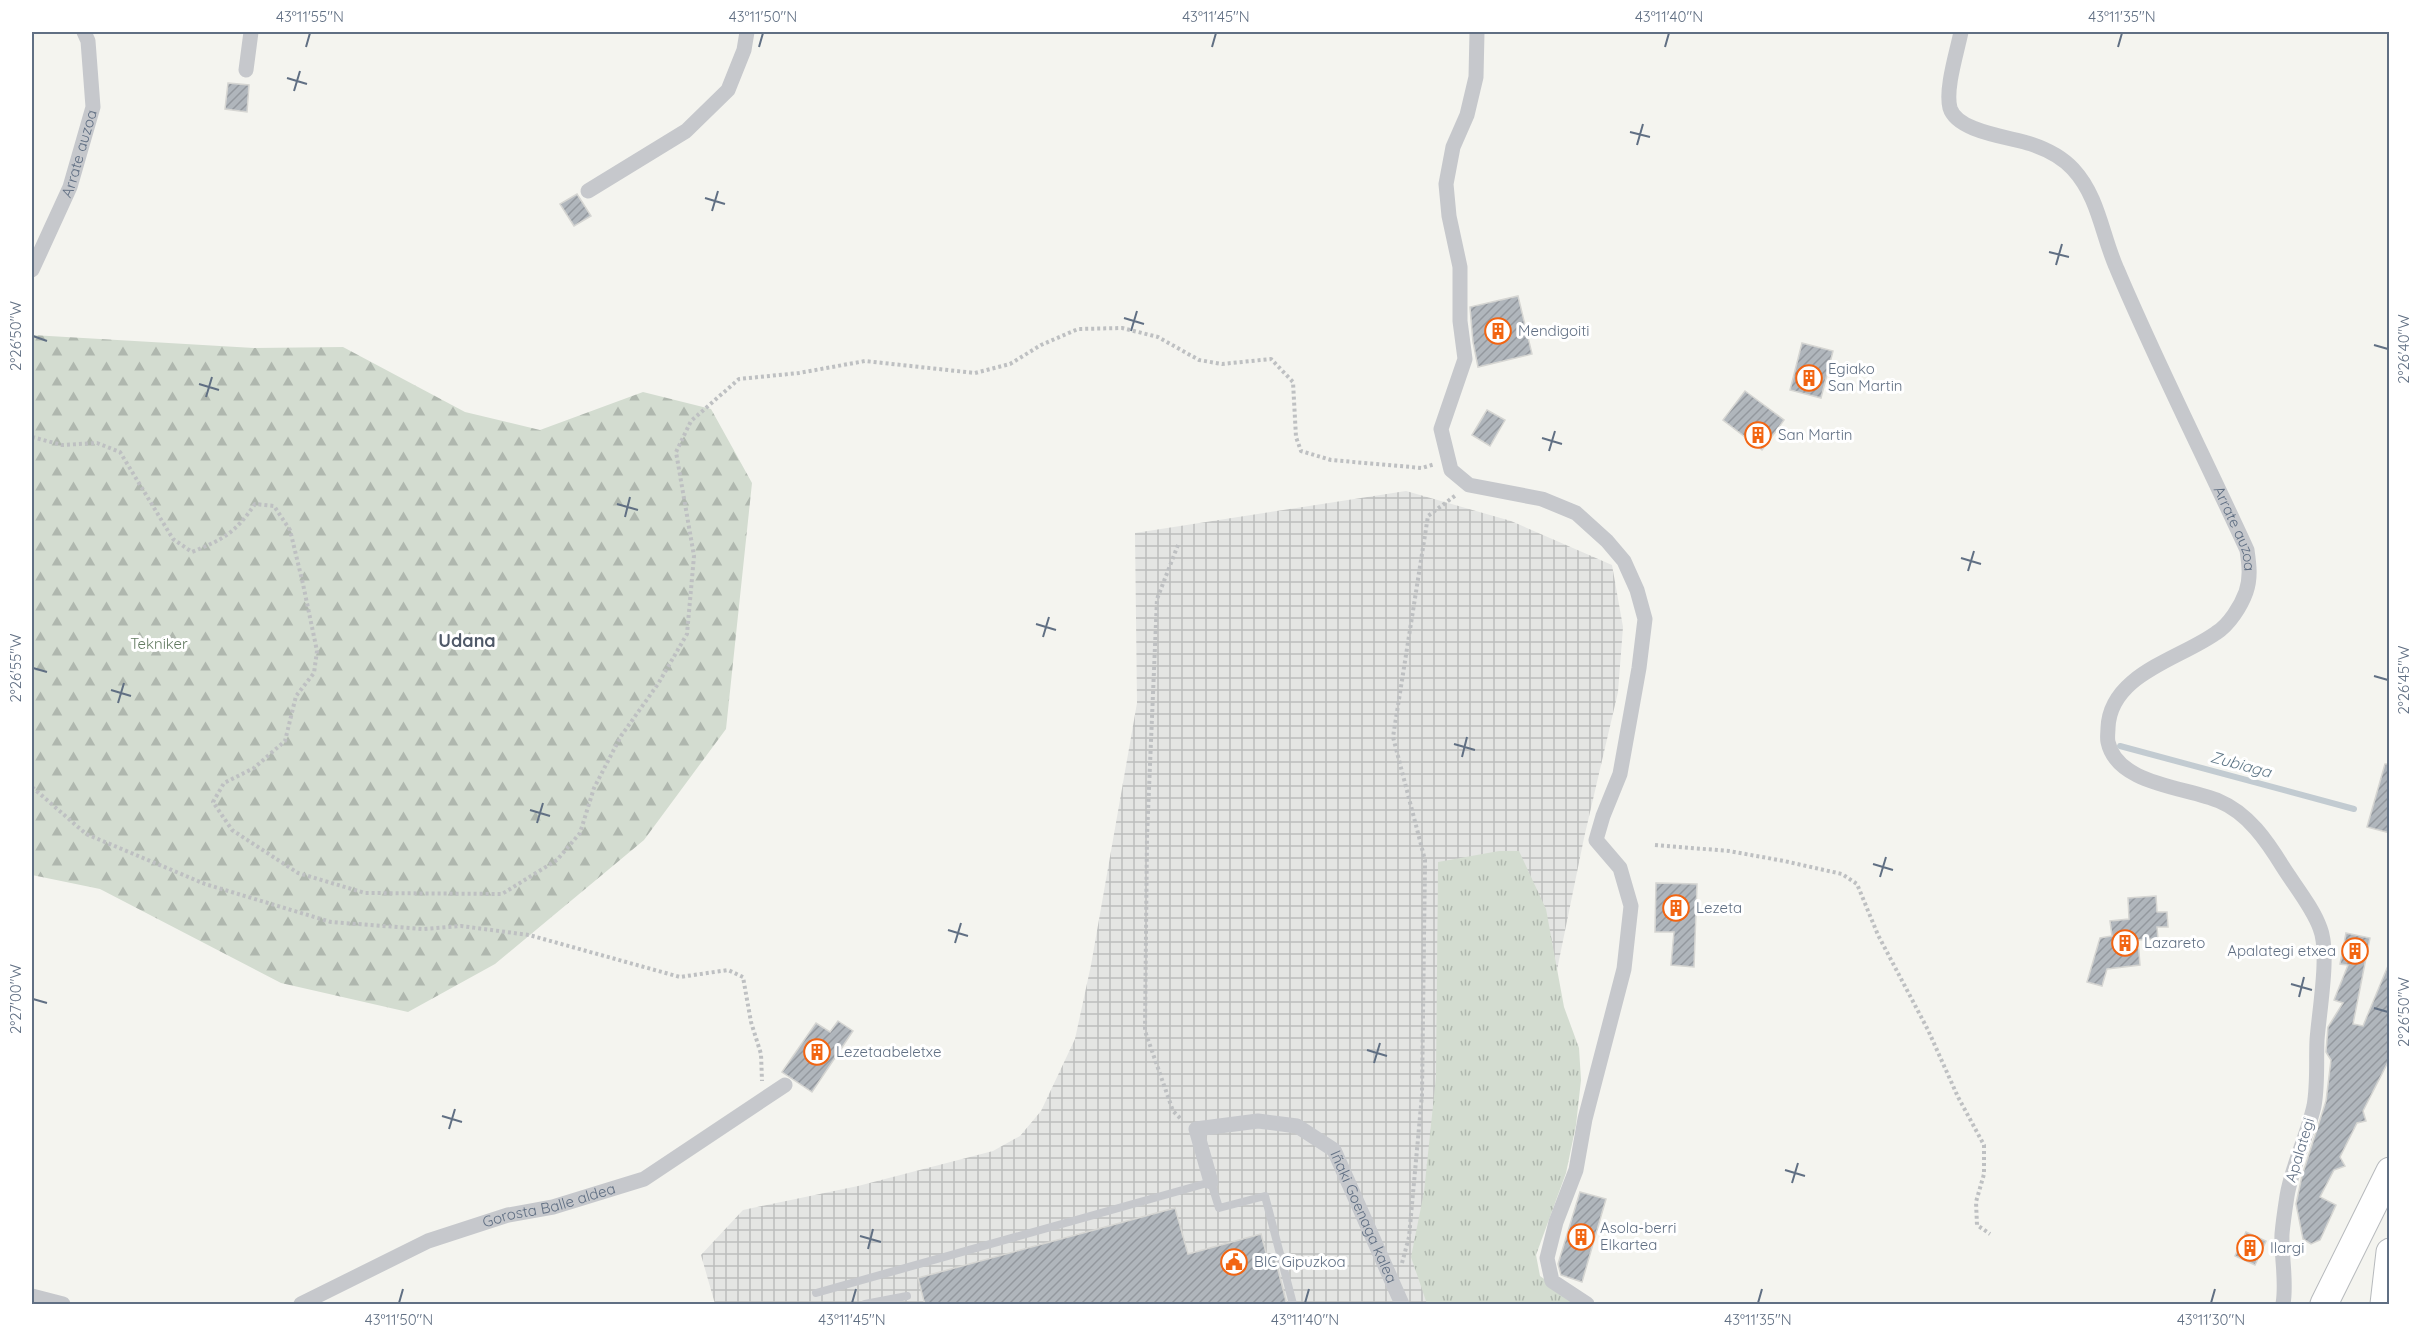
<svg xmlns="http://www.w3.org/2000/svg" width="2421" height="1336" font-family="Quicksand,sans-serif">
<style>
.industrial{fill:url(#industrial-grid)}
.grass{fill:url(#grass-tufts)}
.forest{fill:url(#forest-firs)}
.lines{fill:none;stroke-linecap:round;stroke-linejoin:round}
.stream{stroke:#c2cbd1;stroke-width:6}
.building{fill:url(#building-hatch);stroke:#d5d5d2;stroke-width:1.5}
.highway-casing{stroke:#b7babd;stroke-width:29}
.path{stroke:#bec0c2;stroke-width:4;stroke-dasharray:3 3;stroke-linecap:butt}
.lane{stroke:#c6c8cc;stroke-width:8}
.street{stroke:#c6c8cc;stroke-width:15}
.highway{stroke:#fff;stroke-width:27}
.ticks{fill:none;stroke:#606f83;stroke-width:2}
.labels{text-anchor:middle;stroke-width:6;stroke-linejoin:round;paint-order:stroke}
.street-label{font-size:15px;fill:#606f83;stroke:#fff}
.poi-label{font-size:15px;fill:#606f83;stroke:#fff;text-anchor:start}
.park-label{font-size:15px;fill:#617a60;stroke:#fff}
.water-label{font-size:16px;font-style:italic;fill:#607888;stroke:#fff}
.quarter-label{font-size:18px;font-weight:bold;fill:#4f5968;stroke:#fff}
.neatline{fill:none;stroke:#606f83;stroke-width:2}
.ticks-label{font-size:15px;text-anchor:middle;fill:#606f83}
</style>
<defs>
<pattern id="industrial-grid" width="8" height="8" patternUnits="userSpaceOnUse" patternTransform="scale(1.5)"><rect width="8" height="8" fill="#e4e5e3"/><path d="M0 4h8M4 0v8" fill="none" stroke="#bcbebd"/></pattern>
<pattern id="grass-tufts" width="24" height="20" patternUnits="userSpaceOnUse" patternTransform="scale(1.5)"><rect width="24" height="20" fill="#d3dcd0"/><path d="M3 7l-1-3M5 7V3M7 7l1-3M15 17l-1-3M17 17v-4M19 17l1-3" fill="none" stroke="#afb7ae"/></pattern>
<pattern id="forest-firs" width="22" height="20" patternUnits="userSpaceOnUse" patternTransform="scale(1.5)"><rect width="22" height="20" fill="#d3dcd0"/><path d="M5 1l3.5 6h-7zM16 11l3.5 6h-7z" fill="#afb7ae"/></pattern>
<pattern id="building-hatch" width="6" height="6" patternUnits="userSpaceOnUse" patternTransform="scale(1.5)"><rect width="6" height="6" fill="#b0b6bc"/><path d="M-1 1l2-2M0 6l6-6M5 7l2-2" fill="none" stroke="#93989e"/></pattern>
</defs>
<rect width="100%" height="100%" fill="#f4f4ef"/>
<polygon class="industrial" points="1406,491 1511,521 1612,565 1623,627 1618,692 1584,838 1514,1180 1469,1304 715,1304 701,1255 743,1210 858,1186 993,1151 1020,1136 1041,1111 1075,1039 1091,965 1137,703 1135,533"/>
<polygon class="grass" points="1499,851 1519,851 1546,909 1564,1007 1579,1048 1581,1080 1576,1125 1566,1173 1536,1255 1540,1276 1579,1304 1427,1304 1411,1257 1424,1192 1436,1077 1438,862"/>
<polygon class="forest" points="32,335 254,348 343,347 465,412 540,430 643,392 711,409 752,483 726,729 644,840 495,964 408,1012 281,983 100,889 32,875"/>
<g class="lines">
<polyline class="stream" points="2120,746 2354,809"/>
</g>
<g class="building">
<polygon points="228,83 249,85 247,112 225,109"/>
<polygon points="577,194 591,216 574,226 560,204"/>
<polygon points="1518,296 1532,354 1478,367 1473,342 1470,307"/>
<polygon points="1802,343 1833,351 1821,398 1790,390"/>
<polygon points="1745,391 1784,420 1762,450 1723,420"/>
<polygon points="1487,410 1505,420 1490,446 1472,435"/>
<polygon points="2385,764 2390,764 2390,833 2367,827"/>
<polygon points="1656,883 1697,884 1694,967 1671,965 1674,932 1655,932"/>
<polygon points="2156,896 2157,912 2167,912 2168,927 2157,927 2158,939 2138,940 2140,965 2107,969 2102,986 2087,982 2100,938 2112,936 2110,921 2129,919 2128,898"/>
<polygon points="2346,933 2370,938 2353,1024 2363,1026 2390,961 2390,1058 2363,1111 2366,1121 2357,1123 2340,1157 2345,1166 2334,1170 2320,1197 2336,1205 2320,1240 2311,1244 2303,1239 2296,1204 2302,1176 2326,1101 2331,1060 2326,1052 2328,1027 2343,1003 2334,1000 2348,965 2340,964"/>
<polygon points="838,1021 853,1031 812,1092 782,1072 816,1023 830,1032"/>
<polygon points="1580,1192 1606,1199 1582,1282 1561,1275 1558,1264"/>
<polygon points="1175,1208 1188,1254 1261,1234 1268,1260 1275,1258 1287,1305 925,1305 918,1278"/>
<polygon points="2246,1232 2266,1241 2255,1265 2235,1256"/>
</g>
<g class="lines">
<g class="highway-casing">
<g id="highway">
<polyline points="2324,1304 2390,1171"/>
<polyline points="2384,1304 2390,1252"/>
</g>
</g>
<g class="path">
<path d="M32 437 62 445 97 443 120 452 173 539 192 552C224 539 235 533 255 504L274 506 290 530 303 584 317 651 314 673 296 696 285 741 254 768 224 783 213 802 232 830 298 873 365 893 502 894 557 860 580 833 594 788 621 736 658 684 687 634 694 556 676 452 691 421 739 379 799 373 865 361 975 373 1010 364 1041 345 1078 329 1122 328 1158 337 1199 360 1222 364 1271 359 1293 382 1296 437 1301 451 1331 460 1422 468 1435 464"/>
<polyline points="1178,545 1157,599 1147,836 1145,1031 1173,1111 1182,1120"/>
<polyline points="32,787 86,834 205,884 331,922 423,929 461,926 529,935 680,977 728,970 743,977 751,1022 761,1054 762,1081"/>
<polyline points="1655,845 1729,851 1784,861 1842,874 1857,884 1878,935 1928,1030 1958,1097 1984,1145 1984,1174 1976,1202 1977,1225 1990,1234"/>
<polyline points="1402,1263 1409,1237 1422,1095 1425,860 1393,737 1428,516 1456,495"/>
</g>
<g class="lane">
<polyline points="816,1293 1211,1182 1219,1208 1265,1196 1293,1304"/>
<polyline points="865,1304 907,1296"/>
</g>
<g class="street">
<polyline points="1477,32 1476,77 1467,115 1453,147 1446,184 1449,216 1460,267 1460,321 1465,359 1441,429 1451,470 1469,485 1542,499 1576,513 1607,541 1624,561 1637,590 1645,619 1639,668 1620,774 1603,816 1596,840 1620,868 1631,906 1624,969 1585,1119 1576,1170 1556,1222 1547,1258 1552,1281 1587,1304"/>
<path id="s1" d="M1961 32C1957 52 1945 89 1950 108 1957 132 2010 137 2031 144 2046 149 2062 157 2073 169 2099 197 2102 236 2117 269 2157 364 2204 456 2247 550 2249 564 2251 578 2246 592 2241 606 2229 625 2216 633 2180 659 2110 674 2108 728 2108 732 2107 738 2108 742 2117 785 2187 787 2219 801 2248 813 2267 841 2283 867 2295 886 2313 908 2320 928 2330 952 2319 1012 2317 1040 2316 1062 2318 1084 2314 1106 2307 1137 2292 1166 2287 1196 2285 1209 2283 1222 2282 1234 2281 1257 2287 1281 2283 1304"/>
<polyline points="246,70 251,32"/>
<polyline points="588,191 686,131 728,90 744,50 747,32"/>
<path id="s2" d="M32 270 70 187 93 107 88 41 84 32"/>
<path id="s3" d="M1211 1182 1196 1129 1258 1121 1297 1126 1334 1150 1402 1304"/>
<polyline points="32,1296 63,1304"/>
<path id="s4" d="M301 1304 428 1241 508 1215 553 1207 644 1179 785 1085"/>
</g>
<use href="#highway" class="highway"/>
</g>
<path class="ticks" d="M306 47 310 33M759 47 763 33M1212 47 1216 33M1665 47 1669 33M2118 47 2122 33M287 78 307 84M294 91 300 71M1630 132 1650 137M1637 145 1643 124M705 198 725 204M712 211 718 191M2049 252 2069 257M2056 265 2062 244M1124 318 1144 324M1131 331 1137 311M33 336 47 341M2374 345 2388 349M199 384 219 390M206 397 212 377M1542 438 1562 444M1549 451 1555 431M617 504 638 510M625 517 630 497M1961 558 1981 564M1968 571 1974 551M1036 624 1056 630M1043 637 1049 617M33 668 47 672M2374 676 2388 680M111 690 131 696M118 703 124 683M1454 744 1475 750M1462 757 1467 737M530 810 550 816M537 823 543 803M1873 864 1893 870M1880 877 1886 857M948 930 968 936M955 943 961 923M2291 984 2312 990M2299 997 2304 977M33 999 47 1003M2374 1008 2388 1012M1367 1050 1387 1056M1374 1063 1380 1043M442 1116 462 1122M449 1129 455 1109M1785 1170 1805 1176M1792 1183 1798 1163M860 1236 881 1242M868 1249 873 1229M399 1303 403 1289M852 1303 856 1289M1305 1303 1309 1289M1758 1303 1762 1289M2211 1303 2215 1289"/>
<defs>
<g id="building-ring" transform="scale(1.35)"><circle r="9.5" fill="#fff" stroke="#f26512" stroke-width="1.5"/><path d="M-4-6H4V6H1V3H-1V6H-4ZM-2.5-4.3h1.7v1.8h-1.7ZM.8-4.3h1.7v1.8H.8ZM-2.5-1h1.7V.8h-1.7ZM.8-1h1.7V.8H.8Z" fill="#f26512"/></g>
<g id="civic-ring" transform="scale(1.35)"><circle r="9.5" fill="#fff" stroke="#f26512" stroke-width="1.5"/><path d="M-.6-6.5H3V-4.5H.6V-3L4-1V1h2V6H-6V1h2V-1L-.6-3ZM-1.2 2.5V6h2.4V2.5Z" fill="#f26512"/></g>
</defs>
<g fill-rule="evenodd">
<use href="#building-ring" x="1498" y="331"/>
<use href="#building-ring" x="1809" y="378"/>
<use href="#building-ring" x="1758" y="435"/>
<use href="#building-ring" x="1676" y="908"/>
<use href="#building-ring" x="2125" y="943"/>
<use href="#building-ring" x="2355" y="951"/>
<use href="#building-ring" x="817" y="1052"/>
<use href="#building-ring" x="1581" y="1237"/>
<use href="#building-ring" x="2250" y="1248"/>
<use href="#civic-ring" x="1234" y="1262"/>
</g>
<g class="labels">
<g class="street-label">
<text dy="5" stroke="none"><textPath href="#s2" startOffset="126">Arrate auzoa</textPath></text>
<text dy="5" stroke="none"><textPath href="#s1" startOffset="614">Arrate auzoa</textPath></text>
<text transform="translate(2300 1150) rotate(-73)" y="5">Apalategi</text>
<text dy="5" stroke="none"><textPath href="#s4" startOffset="268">Gorosta Balle aldea</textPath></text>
<text dy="5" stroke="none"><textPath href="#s3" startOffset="274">Iñaki Goenaga kalea</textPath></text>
</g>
<g class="poi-label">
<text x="1518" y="336">Mendigoiti</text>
<text x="1828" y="374">Egiako<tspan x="1828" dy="17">San Martin</tspan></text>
<text x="1778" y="440">San Martin</text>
<text x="1696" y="913">Lezeta</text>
<text x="2144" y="948">Lazareto</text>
<text x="2336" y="956" text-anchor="end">Apalategi etxea</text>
<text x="836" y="1057">Lezetaabeletxe</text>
<text x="1600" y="1233">Asola-berri<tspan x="1600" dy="17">Elkartea</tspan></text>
<text x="2270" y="1253">Ilargi</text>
<text x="1254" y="1267">BIC Gipuzkoa</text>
</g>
<g class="park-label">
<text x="159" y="649">Tekniker</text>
</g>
<g class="water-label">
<text transform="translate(2241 764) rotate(15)" y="6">Zubiaga</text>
</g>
<g class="quarter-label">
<text x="467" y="647">Udana</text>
</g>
</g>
<rect width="2421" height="1336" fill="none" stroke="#ffffff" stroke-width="66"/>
<rect x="33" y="33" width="2355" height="1270" class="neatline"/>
<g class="ticks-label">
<text x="310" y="22">43°11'55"N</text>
<text x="763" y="22">43°11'50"N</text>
<text x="1216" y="22">43°11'45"N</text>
<text x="1669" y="22">43°11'40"N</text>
<text x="2122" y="22">43°11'35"N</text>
<text transform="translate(16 336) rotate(-90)" y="5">2°26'50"W</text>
<text transform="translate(2404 349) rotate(-90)" y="5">2°26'40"W</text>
<text transform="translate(16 668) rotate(-90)" y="5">2°26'55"W</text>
<text transform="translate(2404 680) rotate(-90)" y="5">2°26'45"W</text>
<text transform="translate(16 999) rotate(-90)" y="5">2°27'00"W</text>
<text transform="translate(2404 1012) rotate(-90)" y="5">2°26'50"W</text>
<text x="399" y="1325">43°11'50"N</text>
<text x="852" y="1325">43°11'45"N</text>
<text x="1305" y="1325">43°11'40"N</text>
<text x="1758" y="1325">43°11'35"N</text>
<text x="2211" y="1325">43°11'30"N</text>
</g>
</svg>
